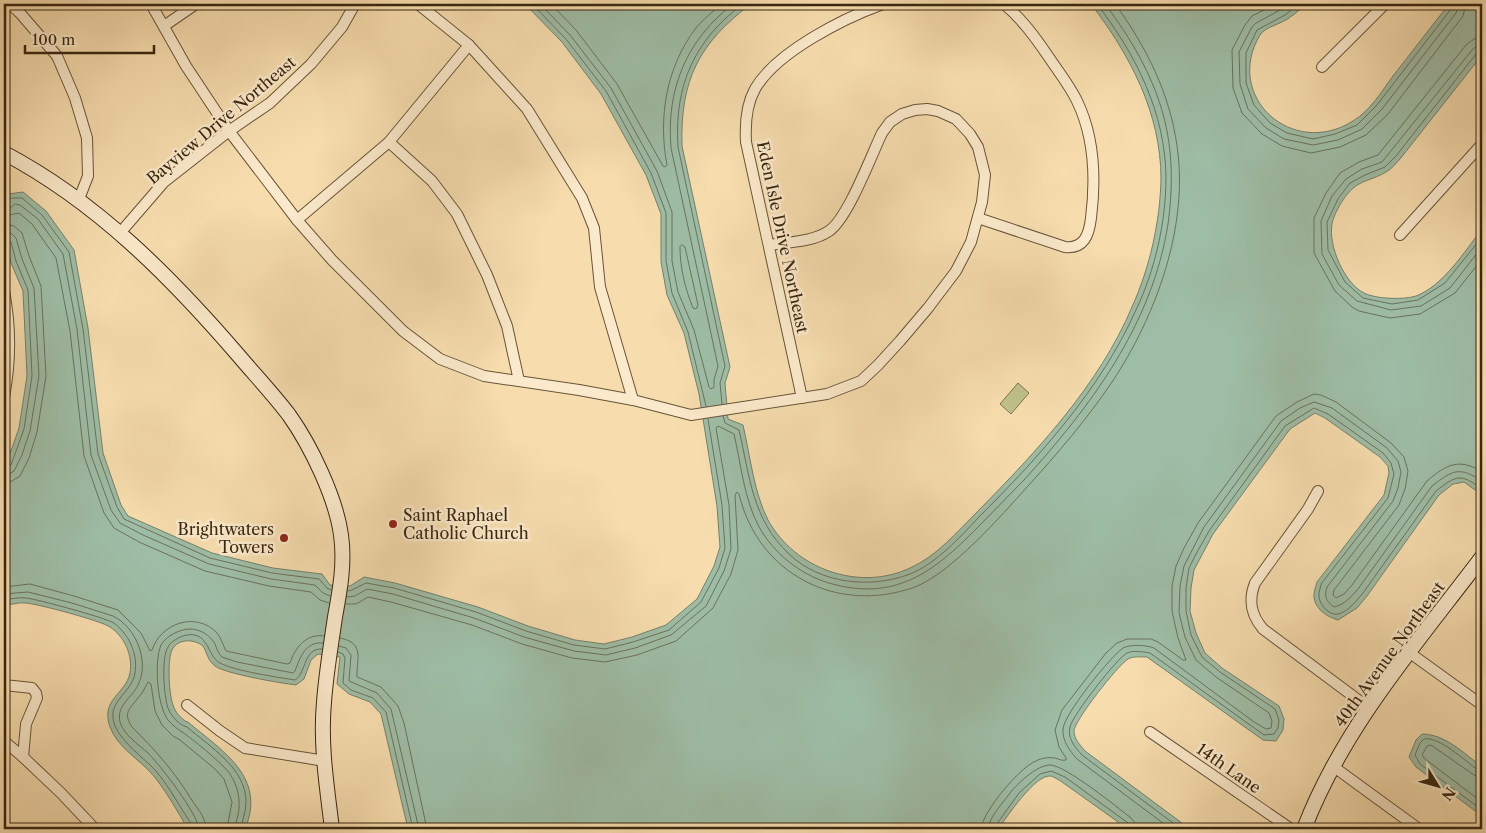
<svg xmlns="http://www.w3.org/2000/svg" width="1486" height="833" font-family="'Libre Caslon Text',serif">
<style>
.green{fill:#bfc089;stroke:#7c744c}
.water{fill:#9ebda6;stroke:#75816a}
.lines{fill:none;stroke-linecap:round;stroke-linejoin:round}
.shore{stroke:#6b725b;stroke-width:1}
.street-casing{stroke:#685438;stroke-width:12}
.secondary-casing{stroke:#382710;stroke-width:16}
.street{stroke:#fae9ca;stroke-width:10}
.secondary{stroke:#fae9ca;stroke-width:14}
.poi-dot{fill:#8f2418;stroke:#fae9ca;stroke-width:2}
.labels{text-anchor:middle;stroke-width:5;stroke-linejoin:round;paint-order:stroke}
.street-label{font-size:16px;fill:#382710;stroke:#fae9ca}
.poi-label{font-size:16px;fill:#382710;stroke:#fae9ca;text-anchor:start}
</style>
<rect width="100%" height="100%" fill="#f7ddae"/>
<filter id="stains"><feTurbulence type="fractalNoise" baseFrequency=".004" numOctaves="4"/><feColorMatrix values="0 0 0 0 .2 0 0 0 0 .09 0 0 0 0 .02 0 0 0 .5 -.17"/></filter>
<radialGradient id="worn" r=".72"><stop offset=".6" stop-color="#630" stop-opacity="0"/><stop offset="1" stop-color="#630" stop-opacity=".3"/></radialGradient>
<polygon class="green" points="1018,383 1029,393 1011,414 1000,404"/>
<g class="water">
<path d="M525 4H751C699 43 680 80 682 146L730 367 725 383 728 419 743 425C750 455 754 493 768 520 795 569 859 592 910 568 937 556 957 532 978 511 1037 451 1099 385 1132 307 1150 267 1160 222 1161 179 1161 113 1130 55 1091 4H1307C1301 8 1295 14 1289 18 1281 24 1265 27 1260 35 1223 97 1293 159 1353 121 1370 111 1382 91 1393 76 1412 52 1430 28 1449 4H1482V55L1400 159C1396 163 1392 169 1386 172 1367 183 1357 179 1343 200 1339 206 1333 217 1332 224 1328 245 1344 283 1364 293 1375 299 1404 300 1416 296 1443 286 1465 251 1482 229V495L1464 482 1453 484 1439 495 1367 596 1357 608 1338 620C1327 617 1313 608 1314 594 1314 591 1316 586 1317 582L1384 495 1389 473 1388 466 1380 457 1325 418 1315 413 1290 429 1213 534 1194 570 1191 588 1190 611 1196 633 1205 653 1222 668 1279 706 1284 719 1283 730 1276 741 1263 740 1147 657C1141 657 1133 656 1128 659 1118 665 1074 721 1074 731 1074 739 1080 745 1085 751L1190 829H1128L1062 782C1059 780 1054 777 1051 776 1035 774 1007 817 998 829H408L381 714 370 702 349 694 337 684 340 657 318 654 311 660 304 679 296 685C280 683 226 674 215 666 208 661 207 653 203 646 194 639 178 638 172 650 167 660 169 695 173 705 175 712 180 717 185 721L188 722C222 751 267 777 245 829H188C177 811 167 792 153 775 140 760 117 747 110 727 100 699 126 694 130 673 133 656 125 637 110 627 102 621 38 604 26 603 19 602 11 605 4 605V467L11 451 19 428 27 376 23 291 11 263 4 235V200L8 194 23 192 46 211 74 250 88 328 103 453 121 505 128 516 212 553 273 568 322 574 330 585 350 586 364 577 395 583 478 607 528 626 575 640 604 644 632 637 666 625 697 599 714 566 720 547 717 506 699 394 684 333 667 295 661 262V214L646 175 601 94 562 42Z"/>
<path d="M1422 734C1445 734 1465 754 1482 767V816L1416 767 1409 757 1416 740Z"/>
</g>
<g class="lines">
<g class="shore">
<polyline points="532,4 566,39 606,91 651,173 666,213 666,261 672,293 688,332 706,406"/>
<path d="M540 4 570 35 611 88 657 171 672 212V261L678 292 694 330 709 387 711 389 714 387V380L718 366 671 148C666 90 686 40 733 4"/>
<path d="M551 4 576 30 617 84 663 166 665 167 667 165C658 118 666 67 696 28 703 19 713 12 721 4"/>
<polyline points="1276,4 1252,16 1245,25 1232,50 1233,88 1242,113 1262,134 1282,146 1311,153 1340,147 1366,135 1388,114 1463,16 1466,4"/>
<polyline points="1289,4 1282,9 1256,23 1252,27 1239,52 1240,84 1248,109 1266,128 1284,139 1313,145 1338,140 1362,129 1382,109 1456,13 1459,4"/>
<polyline points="1299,4 1285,15 1257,30 1246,53 1246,83 1254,105 1270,123 1287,133 1313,139 1335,134 1357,125 1377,105 1451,9 1453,4"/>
<polyline points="1482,38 1474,39 1466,45 1378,155 1359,162 1340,173 1326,193 1314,218 1314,253 1335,291 1352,307 1359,311 1390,318 1420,314 1455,293 1482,259"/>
<polyline points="1482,46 1477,46 1472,50 1382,162 1362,169 1346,179 1332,196 1321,221 1322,254 1339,285 1357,301 1391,310 1421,306 1450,288 1482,247"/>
<polyline points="1482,52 1476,54 1396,156 1385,167 1365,175 1350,183 1338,199 1327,222 1328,250 1345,282 1363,298 1392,304 1418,300 1445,283 1482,237"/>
<polyline points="4,202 12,198 22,198 42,215 69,252 83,329 98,454 117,507 124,519 210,558 272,573 319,579 327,588 331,590"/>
<polyline points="4,209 10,208 15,204 20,205 38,219 63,254 77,329 91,455 111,510 120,523 143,535 209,564 271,579 315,585 323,593 330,596"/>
<polyline points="4,216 19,213 32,224 56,258 70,331 84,456 104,513 114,528 139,542 205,571 269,586 311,592 320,600 329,603"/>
<polyline points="4,224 14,226 22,233 29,256 41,286 46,376 37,432 29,458 20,476 12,481 4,483"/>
<polyline points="4,232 11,233 16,238 22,259 34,288 39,376 30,431 22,455 14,471 9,474 4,475"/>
<polyline points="4,238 8,239 11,242 16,261 28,290 32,376 24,429 11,465 8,468 4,469"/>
<path d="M682 245 685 247 698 305 696 309 693 308C685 288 680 268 680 247Z"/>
<path d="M722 404 720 383 725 366 678 147C674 86 694 40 743 4"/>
<path d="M723 416 725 423 739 430C750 477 752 519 789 554 820 584 871 589 910 574 937 563 959 538 979 517 1040 456 1100 390 1136 310 1155 270 1166 222 1166 177 1165 112 1136 55 1097 4"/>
<path d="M4 587 30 584 74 596 118 610 141 633 150 651 152 650C161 623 196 611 217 633 221 638 223 645 226 651L287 664 290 663C295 648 306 633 324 636"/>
<polyline points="348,591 352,590 366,583 394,588 476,612 526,631 574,645 605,649 633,642 669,630 701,602 719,568 725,548 722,505 708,419"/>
<path d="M4 594 28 592 72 603 113 616C136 627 150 662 138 685 132 698 116 705 120 722 124 735 138 744 148 753 160 765 198 814 199 829"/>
<path d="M347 597 355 596 367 589 393 594 474 618 524 637 574 651 606 655 635 648 671 635 706 606 724 571 731 549 729 505 716 428 718 426 734 434C741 464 744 499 759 527 774 553 799 574 829 583 894 602 933 573 977 528 993 512 1008 496 1024 480 1091 406 1152 325 1168 224 1173 187 1173 150 1163 114 1152 74 1130 37 1105 4"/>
<path d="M4 600C11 599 19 597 26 598 37 599 106 618 114 623 129 635 138 653 135 673 132 694 105 701 115 726 123 744 143 757 156 771 170 788 180 807 192 825V829"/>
<path d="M346 604H356L368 597 391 602 472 625 522 644 572 658 605 662 637 655 676 641 713 608 731 574 738 550 735 495 737 492 739 494C758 574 837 615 915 587 951 573 1001 516 1028 486 1058 453 1087 419 1112 382 1156 316 1189 226 1177 146 1170 94 1146 46 1115 4"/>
<path d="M340 638C366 643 356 660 357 677L381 687 398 706 404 723 427 829"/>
<polyline points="339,646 346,648 351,655 349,681 377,693 391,709 419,829"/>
<polyline points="338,652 343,654 345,658 343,683 351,690 373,698 386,712 413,829"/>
<path d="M1482 771 1478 770C1465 761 1439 736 1424 739L1420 743 1415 755 1420 764 1482 810"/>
<polyline points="1482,777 1474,775 1431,745 1427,746 1422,755 1425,759 1482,802"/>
<path d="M206 829C206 819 199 810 193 802 175 772 156 751 132 727 123 713 129 710 137 699 142 694 145 688 148 682L151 684 155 711 162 725 173 736 180 740 215 769 224 779 232 802 227 829"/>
<path d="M235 829C235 824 237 820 238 815 241 801 238 786 230 774 224 765 195 741 185 734 179 730 173 726 168 720 157 705 154 662 161 645 166 636 180 629 190 629 200 629 210 635 215 644 217 649 218 653 222 657L237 662 293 673 295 671C300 658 305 641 323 643"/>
<path d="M241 829C242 820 246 812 246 802 246 768 210 747 187 727 179 725 171 716 168 708 164 697 161 658 168 647 170 642 178 638 183 636 209 628 207 657 220 663 235 671 276 677 295 680 307 672 303 648 322 649"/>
<path d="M981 829C982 812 1020 767 1036 761 1041 758 1049 757 1055 758 1059 759 1061 761 1066 760V758L1059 747 1055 730 1062 710 1106 653 1117 643 1127 639H1151L1158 642 1183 660H1186L1178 638 1172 611V586L1176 566 1184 548 1198 523 1276 416 1297 402 1314 394 1321 395 1336 402 1391 443 1404 457 1408 471 1405 489 1399 505 1334 590 1333 595 1336 598 1344 594 1352 585 1427 481C1446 465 1459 457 1482 472"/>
<path d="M988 829C989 817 1003 803 1010 793 1018 783 1037 765 1050 765 1065 765 1117 807 1131 818L1135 823 1136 829"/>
<polyline points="995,829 996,825 1019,793 1040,774 1051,771 1065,777 1128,823 1130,829"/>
<path d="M1171 829 1077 759C1070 751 1062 741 1063 729 1064 714 1111 656 1123 648 1131 644 1146 645 1154 648L1254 722 1266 729 1271 728 1272 721 1269 713 1216 677 1196 660 1185 637 1179 613 1180 586 1184 566 1204 527 1281 421 1300 408 1314 402 1332 408 1387 448 1398 461 1401 472 1398 488 1393 501 1327 587C1324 597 1326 601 1334 607 1344 605 1351 597 1358 589L1432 486C1453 470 1459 466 1482 481"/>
<path d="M1181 829 1082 755C1075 747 1067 738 1070 727 1072 716 1117 658 1127 653 1133 650 1144 652 1150 653L1264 735 1274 734 1278 728 1279 720 1275 709 1220 672 1202 657 1191 635 1186 611V588L1189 568 1196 554 1209 531 1285 426 1314 408 1328 414 1383 453 1391 463 1394 474 1388 498 1321 584C1321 588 1318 592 1319 596 1319 604 1329 616 1338 614 1348 612 1357 600 1363 593L1436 491C1457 475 1460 473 1482 489"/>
</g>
<g class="street-casing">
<g id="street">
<polyline points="10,4 20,13 57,56 75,98 87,138 88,176 79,199"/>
<path d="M151 4 186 66 229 131 297 220 332 260 403 331 440 359 484 376 579 390 633 400 691 415 827 394 861 381 878 365 900 341 928 308 956 271 971 242 982 202 985 175 978 147 970 134 956 119 938 111 927 109 915 110 902 114 890 122 882 133C871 156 848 218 829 231 813 242 788 242 769 245"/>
<polyline points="418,4 469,45 527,109 582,198 594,228 600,287 633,400"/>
<polyline points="164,26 196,4"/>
<polyline points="1322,67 1385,4"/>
<polyline points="389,142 432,181 457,214 487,275 507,326 519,381"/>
<path d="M978 218 1065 247C1084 249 1089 235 1091 218 1096 178 1095 138 1077 101 1070 86 1058 71 1048 56 1035 37 1022 19 1004 4"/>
<polyline points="297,220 389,142 469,45"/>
<polyline points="120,233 164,182 229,131 270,103 311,64 342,27 355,4"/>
<polyline points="1400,235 1482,144"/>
<path d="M4 291C11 327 11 361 4 397"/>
<path d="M802 398 746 142C745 124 746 105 755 89 776 52 844 18 883 4"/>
<path d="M1318 491 1308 509 1255 583C1248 601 1251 615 1263 629L1369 708"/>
<polyline points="1410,653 1482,705"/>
<polyline points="4,685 32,688 36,693 37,698 26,724 23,757 4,741"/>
<polyline points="187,705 220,731 245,748 325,761"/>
<polyline points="1150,732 1291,829"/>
<polyline points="23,757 61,793 95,829"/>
<polyline points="1334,767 1419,829"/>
</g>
</g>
<g class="secondary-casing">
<g id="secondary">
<path d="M4 153C97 202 171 277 239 356 255 375 274 395 289 415 311 446 336 498 341 535 345 563 340 590 335 617 331 645 326 674 324 702 320 745 327 787 332 829"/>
<path d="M1304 829C1343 727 1417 643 1482 557"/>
</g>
</g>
<use href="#street" class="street"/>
<use href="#secondary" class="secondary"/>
</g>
<g class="poi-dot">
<circle cx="393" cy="524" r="5"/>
<circle cx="284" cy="538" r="5"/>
</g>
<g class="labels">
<g class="street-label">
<text transform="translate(221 120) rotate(-40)" y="6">Bayview Drive Northeast</text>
<text transform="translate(783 237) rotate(78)" y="6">Eden Isle Drive Northeast</text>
<text transform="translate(1389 654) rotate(-54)" y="6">40th Avenue Northeast</text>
<text transform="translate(1229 768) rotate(35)" y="6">14th Lane</text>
</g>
<g class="poi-label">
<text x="403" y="521">Saint Raphael<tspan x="403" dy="18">Catholic Church</tspan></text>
<text x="274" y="535" text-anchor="end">Brightwaters<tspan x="274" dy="18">Towers</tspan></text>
</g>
</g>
<rect width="1486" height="833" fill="none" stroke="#f7ddae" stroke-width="20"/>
<rect x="5" y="5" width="1476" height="823" fill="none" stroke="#382710" stroke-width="2.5"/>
<rect x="10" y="10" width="1466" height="813" fill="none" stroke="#382710"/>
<g transform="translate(1438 786) rotate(127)" stroke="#fae9ca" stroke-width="4" paint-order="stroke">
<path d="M0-4L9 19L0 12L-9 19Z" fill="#382710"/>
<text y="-8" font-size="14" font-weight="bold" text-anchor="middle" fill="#382710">N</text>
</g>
<path d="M25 45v8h129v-8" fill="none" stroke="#382710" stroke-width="2.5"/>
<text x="32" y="45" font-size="15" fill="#382710" stroke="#fae9ca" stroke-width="4" paint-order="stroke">100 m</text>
<rect width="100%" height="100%" filter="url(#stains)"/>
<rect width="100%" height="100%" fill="url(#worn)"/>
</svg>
